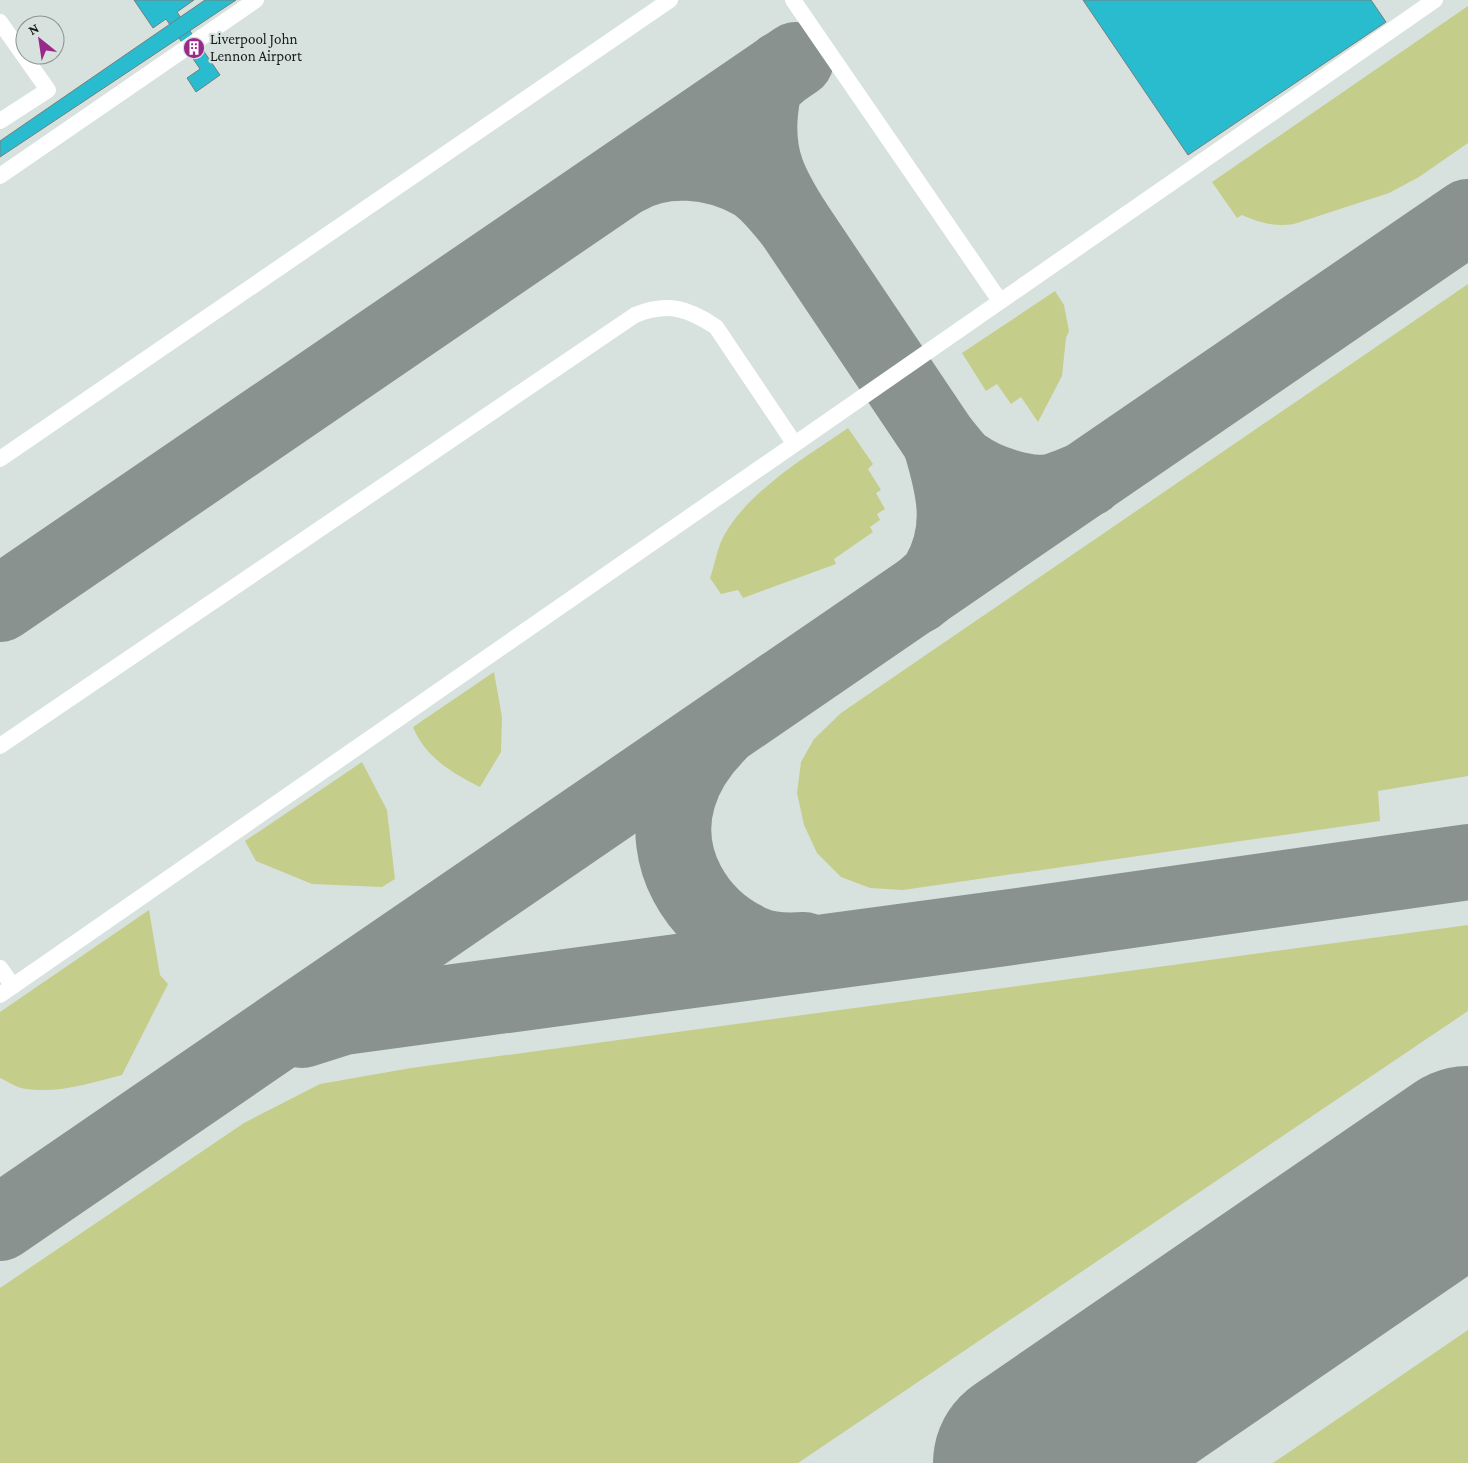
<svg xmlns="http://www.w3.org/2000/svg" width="1468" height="1463" font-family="'Crimson Pro',serif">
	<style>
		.green { fill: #c5cd8a }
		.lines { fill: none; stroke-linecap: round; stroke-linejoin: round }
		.taxiway { stroke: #8a9290; stroke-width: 76 }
		.runway { stroke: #8a9290; stroke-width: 190 }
		.building { fill: #29bcce; stroke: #747e80 }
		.service { stroke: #fff; stroke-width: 16 }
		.labels { text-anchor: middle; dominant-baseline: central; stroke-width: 4.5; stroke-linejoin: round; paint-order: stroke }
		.poi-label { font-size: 15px; fill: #181c1b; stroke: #d7e2de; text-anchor: start }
	</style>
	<rect width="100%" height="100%" fill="#d7e2de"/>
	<g class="green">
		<path d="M1468 6V143L1419 177 1389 193 1294 224C1274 227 1260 223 1242 215L1237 218 1212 182Z"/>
		<path d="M1468 284V776L1378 791 1380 821 903 890 870 888 841 877 817 853 804 825 797 793 801 762 814 739 841 713Z"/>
		<path d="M1055 291 1064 305 1069 331 1066 338 1062 376 1038 422 1021 397 1011 404 997 384 986 391 962 353Z"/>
		<path d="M848 428 873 464 868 469 881 490 876 493 885 509 877 514 880 520 870 527 873 532 834 559 836 564 743 598 738 590 721 594 710 578C714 567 716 555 720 544 741 495 806 457 848 428Z"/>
		<path d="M494 672 502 717 501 752 480 787C452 773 425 757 413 727Z"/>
		<path d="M362 762 387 810 395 879 382 887 312 884 256 861 245 841Z"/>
		<path d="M149 910 160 975 168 984 122 1075C91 1083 54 1095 21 1088 14 1086 7 1081 0 1078V1012Z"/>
		<path d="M1468 925V1011L798 1463H0V1288L244 1123 320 1084 411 1068Z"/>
		<path d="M1468 1330V1463H1273Z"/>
	</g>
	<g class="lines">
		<g class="taxiway">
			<path d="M626 177C664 155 714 160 752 181 768 190 781 208 793 222 769 184 756 158 760 113 761 104 762 93 766 86 769 80 777 74 782 69"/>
			<path d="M793 222 940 441"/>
			<path d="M917 596C924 589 934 582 939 574 965 529 954 487 940 441 948 450 955 461 964 467 984 482 1025 496 1050 492 1062 490 1075 483 1087 479"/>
			<path d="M0 604 796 60"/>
			<path d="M718 733C701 750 685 773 678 797 660 858 696 918 751 943 767 951 786 951 804 950"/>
			<path d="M302 1030 343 1017 997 929 1468 862"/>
			<path d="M0 1223 1468 217"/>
		</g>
		<path class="runway" d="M1028 1463 1468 1161"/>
	</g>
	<g class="building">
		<path d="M134 0H194L177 12 220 75 196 92 187 78 200 69 166 19 153 28Z"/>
		<path d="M205 0H236L0 157V141Z"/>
		<path d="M1083 0H1371L1386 22 1188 155Z"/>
	</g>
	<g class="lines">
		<g class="service">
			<path d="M793 0 1000 301"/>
			<path d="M0 22 48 90 0 121"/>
			<path d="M0 176 256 0"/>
			<path d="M0 459 670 0"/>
			<path d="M0 746 635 315C668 302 688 308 716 327L794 443"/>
			<path d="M0 968 13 986"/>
			<path d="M0 995 1435 0"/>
		</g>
	</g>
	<defs>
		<g id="building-disc" transform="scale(1.125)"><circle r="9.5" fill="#992a8a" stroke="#d7e2de"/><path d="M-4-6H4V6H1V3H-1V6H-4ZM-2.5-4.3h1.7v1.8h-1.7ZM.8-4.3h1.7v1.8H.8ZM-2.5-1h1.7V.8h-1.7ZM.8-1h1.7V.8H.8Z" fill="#fff"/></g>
	</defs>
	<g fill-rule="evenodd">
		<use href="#building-disc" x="194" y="48"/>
	</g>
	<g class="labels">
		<g class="poi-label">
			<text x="210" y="39">Liverpool John<tspan x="210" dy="17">Lennon Airport</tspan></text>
		</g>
	</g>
	<g transform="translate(40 40) rotate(330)"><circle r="24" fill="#d7e2de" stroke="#8b9390"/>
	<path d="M0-4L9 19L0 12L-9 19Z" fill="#992a8a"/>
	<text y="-8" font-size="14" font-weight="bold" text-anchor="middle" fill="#181c1b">N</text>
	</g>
</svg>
